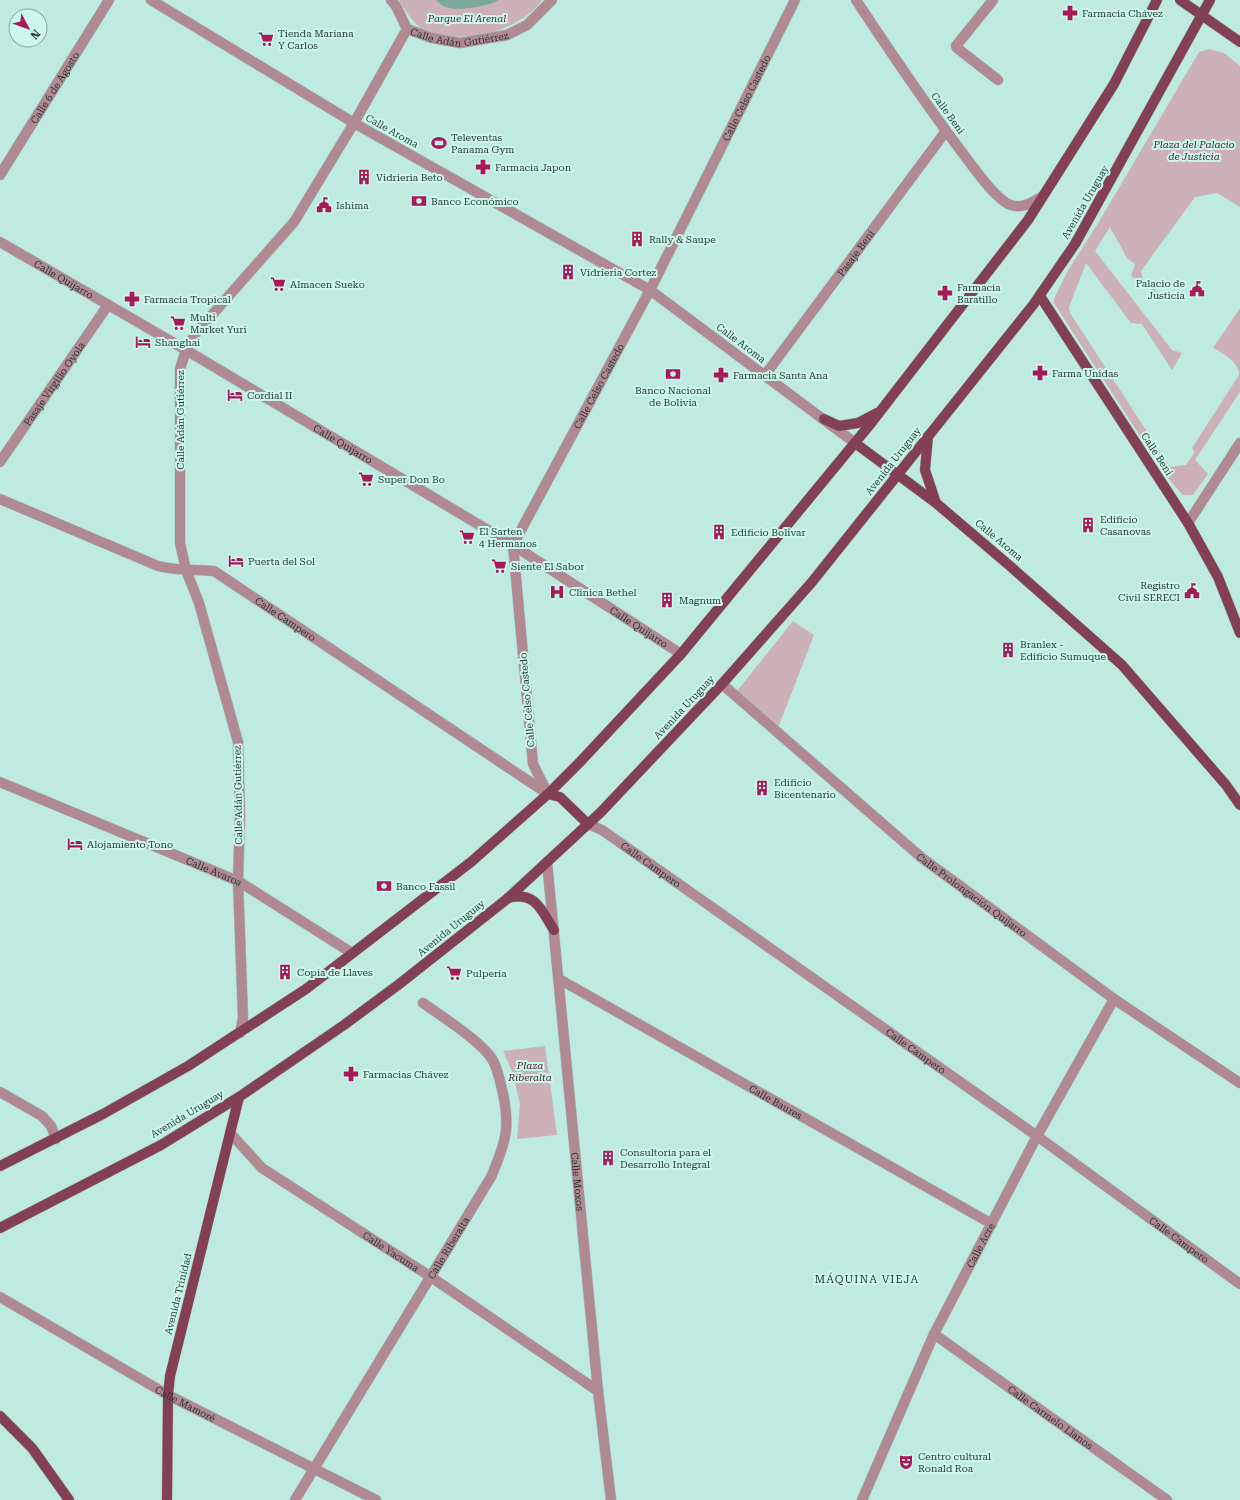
<svg xmlns="http://www.w3.org/2000/svg" width="1240" height="1500" font-family="'Roboto Serif',serif">
	<style>
		.green { fill: #ccb1b8 }
		.water { fill: #7aa89d }
		.lines { fill: none; stroke-linecap: round; stroke-linejoin: round }
		.minor-casing { stroke: #a0c7bd; stroke-width: 11 }
		.major-casing { stroke: #a0c7bd; stroke-width: 11 }
		.minor { stroke: #b08993; stroke-width: 10 }
		.major { stroke: #834055; stroke-width: 10 }
		.labels { text-anchor: middle; dominant-baseline: central; stroke-width: 4; stroke-linejoin: round; paint-order: stroke }
		.poi-label { font-size: 10px; fill: #283a35; stroke: #cbf7ec; text-anchor: start }
		.park-label { font-size: 10px; font-style: italic; fill: #4b1629; stroke: #cbf7ec }
		.street-label { font-size: 10px; fill: #283a35; stroke: #cbf7ec }
		.neighbourhood-label { font-size: 11px; letter-spacing: 1px; fill: #283a35; stroke: #cbf7ec }
	</style>
	<rect width="100%" height="100%" fill="#beeadf"/>
	<g class="green">
		<path d="M399 0H542C520 30 472 43 436 34 433 33 428 32 425 31 415 26 404 9 399 0Z"/>
		<path d="M1209 49 1224 53 1240 66V207L1217 193 1195 197 1141 271 1143 281 1154 288 1160 295 1156 301 1158 294 1131 276 1135 264 1127 258 1110 227 1095 251 1172 350 1182 353 1172 370 1142 324 1131 323 1086 263 1069 307 1070 313 1170 467 1186 465 1195 452 1192 448 1239 375C1240 363 1223 353 1213 348L1240 308V392L1195 460 1208 474 1193 495H1183L1166 476 1054 303V299L1066 274 1100 220 1199 52Z"/>
		<path d="M793 621 814 635 778 728 737 691Z"/>
		<path d="M545 1046 557 1135 517 1139 520 1104 512 1071 503 1051Z"/>
	</g>
	<path class="water" d="M436 0H499C488 6 457 12 446 7 442 6 439 3 436 0Z"/>
	<g class="lines">
		<g class="minor-casing">
			<g id="minor">
				<path d="M151 0 354 123 650 290 855 443"/>
				<path d="M391 0 396 6 407 29"/>
				<path d="M856 0C889 50 922 99 958 147 969 161 995 200 1011 205 1024 209 1032 202 1042 197"/>
				<path d="M993 0 956 46 957 48 998 80"/>
				<path id="s1" d="M407 29 432 38 460 43 507 35 527 25 552 0"/>
				<path id="s2" d="M0 175 109 0"/>
				<path id="s3" d="M0 242 186 350 513 545 681 654"/>
				<path id="s4" d="M765 375 946 131"/>
				<path id="s5" d="M0 462 108 305"/>
				<path id="s6" d="M0 499 158 566C177 571 195 569 214 571L548 794"/>
				<path d="M1188 523 1240 443"/>
				<path id="s7" d="M722 684 922 858 1114 999 1240 1083"/>
				<path id="s8" d="M0 782 238 881 352 953"/>
				<path id="s9" d="M548 794 533 764 513 545 650 290 795 0"/>
				<path id="s10" d="M588 824 602 830 1037 1136 1240 1284"/>
				<path id="s11" d="M547 862 598 1391 611 1500"/>
				<path id="s12" d="M559 979 992 1224"/>
				<path d="M240 1033 243 1018 238 881 240 815 238 742 199 603 186 570 180 543V369L186 350 195 334 294 222 354 123 407 29"/>
				<path d="M0 1092 42 1116 51 1126 56 1139"/>
				<path id="s13" d="M230 1133 262 1168 431 1277 598 1391"/>
				<path id="s14" d="M0 1297 168 1395 376 1500"/>
				<path id="s15" d="M934 1334 1167 1500"/>
				<path id="s16" d="M295 1500 491 1177C507 1140 511 1125 501 1085 499 1077 497 1067 492 1059 481 1041 441 1016 423 1003"/>
				<path id="s17" d="M862 1500 934 1334 1037 1136 1114 999"/>
			</g>
		</g>
		<g class="major-casing">
			<g id="major">
				<path d="M1180 0 1240 42"/>
				<path d="M1040 296 1188 523 1218 577 1240 633"/>
				<path d="M824 419 839 426 858 423 877 413"/>
				<path d="M928 436 925 470 936 503"/>
				<path d="M855 443 936 503 1010 566 1122 665 1226 785 1240 805"/>
				<path d="M548 794 560 797 588 824"/>
				<path d="M508 898C536 891 541 910 554 930"/>
				<path d="M0 1166 103 1114 188 1066 306 989 471 862 548 794 580 762 681 654 872 422 1028 220 1114 84 1157 0"/>
				<path d="M0 1228 161 1145 239 1097 344 1025 398 985 507 899 601 812 722 684 812 582 1033 305 1075 244 1210 0"/>
				<path d="M0 1416 32 1448 69 1500"/>
				<path d="M167 1500 168 1395 170 1376 239 1097"/>
			</g>
		</g>
		<use href="#minor" class="minor"/>
		<use href="#major" class="major"/>
	</g>
	<defs>
		<g id="pharmacy-bare" transform="scale(1.2)"><path d="M-2-6h4v4h4v4h-4v4h-4v-4h-4v-4h4Z" fill="#a81958" stroke="#cbf7ec" stroke-width="2.5" paint-order="stroke"/></g>
		<g id="supermarket-bare" transform="scale(1.2)"><path d="M-6-5.5h2.5l.6 2H6L4.5 2H-2.5L-4.4-4H-6ZM-1.5 3.2a1.3 1.3 0 1 0 .1 0ZM3 3.2a1.3 1.3 0 1 0 .1 0Z" fill="#a81958" stroke="#cbf7ec" stroke-width="2.5" paint-order="stroke"/></g>
		<g id="stadium-bare" transform="scale(1.2)"><path d="M0-5a6.5 5 0 1 0 0 10a6.5 5 0 1 0 0-10ZM-3.5-1.8h7v3.6h-7Z" fill="#a81958" stroke="#cbf7ec" stroke-width="2.5" paint-order="stroke"/></g>
		<g id="building-bare" transform="scale(1.2)"><path d="M-4-6H4V6H1V3H-1V6H-4ZM-2.5-4.3h1.7v1.8h-1.7ZM.8-4.3h1.7v1.8H.8ZM-2.5-1h1.7V.8h-1.7ZM.8-1h1.7V.8H.8Z" fill="#a81958" stroke="#cbf7ec" stroke-width="2.5" paint-order="stroke"/></g>
		<g id="bank-bare" transform="scale(1.2)"><path d="M-6-4H6V4H-6ZM0-2.3a2.3 2.3 0 1 0 0 4.6a2.3 2.3 0 1 0 0-4.6Z" fill="#a81958" stroke="#cbf7ec" stroke-width="2.5" paint-order="stroke"/></g>
		<g id="civic-bare" transform="scale(1.2)"><path d="M-.6-6.5H3V-4.5H.6V-3L4-1V1h2V6H-6V1h2V-1L-.6-3ZM-1.2 2.5V6h2.4V2.5Z" fill="#a81958" stroke="#cbf7ec" stroke-width="2.5" paint-order="stroke"/></g>
		<g id="hotel-bare" transform="scale(1.2)"><path d="M-6-4.5h1.5V1H6V5H4.5V3h-9V5H-6ZM-4 0a1.8 1.8 0 1 1 3.6 0ZM.5 0V-2.5h3Q6-2.5 6 0Z" fill="#a81958" stroke="#cbf7ec" stroke-width="2.5" paint-order="stroke"/></g>
		<g id="hospital-bare" transform="scale(1.2)"><path d="M-5-5h3v3.5h4V-5h3V5h-3V1.5h-4V5h-3Z" fill="#a81958" stroke="#cbf7ec" stroke-width="2.5" paint-order="stroke"/></g>
		<g id="theatre-bare" transform="scale(1.2)"><path d="M-5-5.5Q0-4 5-5.5V0Q5 5 0 6Q-5 5-5 0ZM-3.3-2.5H-1v1.5H-3.3ZM1-2.5H3.3v1.5H1ZM-2.8 1Q0 5.5 2.8 1Z" fill="#a81958" stroke="#cbf7ec" stroke-width="2.5" paint-order="stroke"/></g>
	</defs>
	<g fill-rule="evenodd">
		<use href="#pharmacy-bare" x="1070" y="13"/>
		<use href="#supermarket-bare" x="266" y="39"/>
		<use href="#stadium-bare" x="439" y="143"/>
		<use href="#pharmacy-bare" x="483" y="167"/>
		<use href="#building-bare" x="364" y="177"/>
		<use href="#bank-bare" x="419" y="201"/>
		<use href="#civic-bare" x="324" y="205"/>
		<use href="#building-bare" x="637" y="239"/>
		<use href="#building-bare" x="568" y="272"/>
		<use href="#supermarket-bare" x="278" y="284"/>
		<use href="#civic-bare" x="1197" y="289"/>
		<use href="#pharmacy-bare" x="945" y="293"/>
		<use href="#pharmacy-bare" x="132" y="299"/>
		<use href="#supermarket-bare" x="178" y="323"/>
		<use href="#hotel-bare" x="143" y="342"/>
		<use href="#pharmacy-bare" x="1040" y="373"/>
		<use href="#bank-bare" x="673" y="374"/>
		<use href="#pharmacy-bare" x="721" y="375"/>
		<use href="#hotel-bare" x="235" y="395"/>
		<use href="#supermarket-bare" x="366" y="479"/>
		<use href="#building-bare" x="1088" y="525"/>
		<use href="#building-bare" x="719" y="532"/>
		<use href="#supermarket-bare" x="467" y="537"/>
		<use href="#hotel-bare" x="236" y="561"/>
		<use href="#supermarket-bare" x="499" y="566"/>
		<use href="#civic-bare" x="1192" y="591"/>
		<use href="#hospital-bare" x="557" y="592"/>
		<use href="#building-bare" x="667" y="600"/>
		<use href="#building-bare" x="1008" y="650"/>
		<use href="#building-bare" x="762" y="788"/>
		<use href="#hotel-bare" x="75" y="844"/>
		<use href="#bank-bare" x="384" y="886"/>
		<use href="#building-bare" x="285" y="972"/>
		<use href="#supermarket-bare" x="454" y="973"/>
		<use href="#pharmacy-bare" x="351" y="1074"/>
		<use href="#building-bare" x="608" y="1158"/>
		<use href="#theatre-bare" x="906" y="1462"/>
	</g>
	<g class="labels">
		<g class="poi-label">
			<text x="1082" y="13">Farmacia Chávez</text>
			<text x="278" y="33">Tienda Mariana<tspan x="278" dy="12">Y Carlos</tspan></text>
			<text x="451" y="137">Televentas<tspan x="451" dy="12">Panama Gym</tspan></text>
			<text x="495" y="167">Farmacia Japon</text>
			<text x="376" y="177">Vidrieria Beto</text>
			<text x="431" y="201">Banco Económico</text>
			<text x="336" y="205">Ishima</text>
			<text x="649" y="239">Rally &amp; Saupe</text>
			<text x="580" y="272">Vidrieria Cortez</text>
			<text x="1185" y="283" text-anchor="end">Palacio de<tspan x="1185" dy="12">Justicia</tspan></text>
			<text x="290" y="284">Almacen Sueko</text>
			<text x="957" y="287">Farmacia<tspan x="957" dy="12">Baratillo</tspan></text>
			<text x="144" y="299">Farmacia Tropical</text>
			<text x="190" y="317">Multi<tspan x="190" dy="12">Market Yuri</tspan></text>
			<text x="155" y="342">Shanghai</text>
			<text x="1052" y="373">Farma Unidas</text>
			<text x="733" y="375">Farmacia Santa Ana</text>
			<text x="673" y="390" text-anchor="middle">Banco Nacional<tspan x="673" dy="12">de Bolivia</tspan></text>
			<text x="247" y="395">Cordial II</text>
			<text x="378" y="479">Super Don Bo</text>
			<text x="1100" y="519">Edificio<tspan x="1100" dy="12">Casanovas</tspan></text>
			<text x="479" y="531">El Sarten<tspan x="479" dy="12">4 Hermanos</tspan></text>
			<text x="731" y="532">Edificio Bolivar</text>
			<text x="248" y="561">Puerta del Sol</text>
			<text x="511" y="566">Siente El Sabor</text>
			<text x="1180" y="585" text-anchor="end">Registro<tspan x="1180" dy="12">Civil SERECI</tspan></text>
			<text x="569" y="592">Clinica Bethel</text>
			<text x="679" y="600">Magnum</text>
			<text x="1020" y="644">Branlex -<tspan x="1020" dy="12">Edificio Sumuque</tspan></text>
			<text x="774" y="782">Edificio<tspan x="774" dy="12">Bicentenario</tspan></text>
			<text x="87" y="844">Alojamiento Tono</text>
			<text x="396" y="886">Banco Fassil</text>
			<text x="297" y="972">Copia de Llaves</text>
			<text x="466" y="973">Pulpería</text>
			<text x="363" y="1074">Farmacias Chávez</text>
			<text x="620" y="1152">Consultoría para el<tspan x="620" dy="12">Desarrollo Integral</tspan></text>
			<text x="918" y="1456">Centro cultural<tspan x="918" dy="12">Ronald Roa</tspan></text>
		</g>
		<g class="park-label">
			<text x="467" y="18">Parque El Arenal</text>
			<text x="1194" y="144">Plaza del Palacio<tspan x="1194" dy="12">de Justicia</tspan></text>
			<text x="530" y="1065">Plaza<tspan x="530" dy="12">Riberalta</tspan></text>
		</g>
		<g class="street-label">
			<text stroke="none"><textPath href="#s1" startOffset="54">Calle Adán Gutiérrez</textPath></text>
			<text stroke="none"><textPath href="#s2" startOffset="103">Calle 6 de Agosto</textPath></text>
			<text stroke="none"><textPath href="#s9" startOffset="758">Calle Celso Castedo</textPath></text>
			<text transform="translate(948 113) rotate(54)">Calle Beni</text>
			<text transform="translate(392 131) rotate(29)">Calle Aroma</text>
			<text transform="translate(1085 202) rotate(-60)">Avenida Uruguay</text>
			<text stroke="none"><textPath href="#s4" startOffset="152">Pasaje Beni</textPath></text>
			<text stroke="none"><textPath href="#s3" startOffset="74">Calle Quijarro</textPath></text>
			<text transform="translate(741 343) rotate(37)">Calle Aroma</text>
			<text stroke="none"><textPath href="#s5" startOffset="95">Pasaje Virgilio Oyola</textPath></text>
			<text stroke="none"><textPath href="#s9" startOffset="434">Calle Celso Castedo</textPath></text>
			<text transform="translate(180 420) rotate(-90)">Calle Adán Gutiérrez</text>
			<text stroke="none"><textPath href="#s3" startOffset="398">Calle Quijarro</textPath></text>
			<text transform="translate(1157 454) rotate(57)">Calle Beni</text>
			<text transform="translate(893 461) rotate(-52)">Avenida Uruguay</text>
			<text transform="translate(999 540) rotate(40)">Calle Aroma</text>
			<text stroke="none"><textPath href="#s6" startOffset="314">Calle Campero</textPath></text>
			<text stroke="none"><textPath href="#s3" startOffset="746">Calle Quijarro</textPath></text>
			<text transform="translate(527 700) rotate(-95)">Calle Celso Castedo</text>
			<text transform="translate(684 707) rotate(-47)">Avenida Uruguay</text>
			<text transform="translate(238 795) rotate(-91)">Calle Adán Gutiérrez</text>
			<text stroke="none"><textPath href="#s10" startOffset="75">Calle Campero</textPath></text>
			<text stroke="none"><textPath href="#s8" startOffset="232">Calle Avaroa</textPath></text>
			<text stroke="none"><textPath href="#s7" startOffset="327">Calle Prolongación Quijarro</textPath></text>
			<text transform="translate(451 928) rotate(-39)">Avenida Uruguay</text>
			<text stroke="none"><textPath href="#s10" startOffset="399">Calle Campero</textPath></text>
			<text stroke="none"><textPath href="#s12" startOffset="249">Calle Baures</textPath></text>
			<text transform="translate(187 1114) rotate(-31)">Avenida Uruguay</text>
			<text stroke="none"><textPath href="#s11" startOffset="321">Calle Moxos</textPath></text>
			<text stroke="none"><textPath href="#s10" startOffset="723">Calle Campero</textPath></text>
			<text stroke="none"><textPath href="#s17" startOffset="281">Calle Acre</textPath></text>
			<text stroke="none"><textPath href="#s16" startOffset="295">Calle Riberalta</textPath></text>
			<text stroke="none"><textPath href="#s13" startOffset="201">Calle Yacuma</textPath></text>
			<text transform="translate(178 1294) rotate(-76)">Avenida Trinidad</text>
			<text stroke="none"><textPath href="#s14" startOffset="214">Calle Mamoré</textPath></text>
			<text stroke="none"><textPath href="#s15" startOffset="143">Calle Carmelo Llanos</textPath></text>
		</g>
		<g class="neighbourhood-label">
			<text x="867" y="1279">MÁQUINA VIEJA</text>
		</g>
	</g>
	<g transform="translate(28 28) rotate(131)"><circle r="19" fill="#cbf7ec" stroke="#8aaba3"/>
	<path d="M0-3L7 15L0 10L-7 15Z" fill="#a81958"/>
	<text y="-6" font-size="11" font-weight="bold" text-anchor="middle" fill="#283a35">N</text>
	</g>
</svg>
